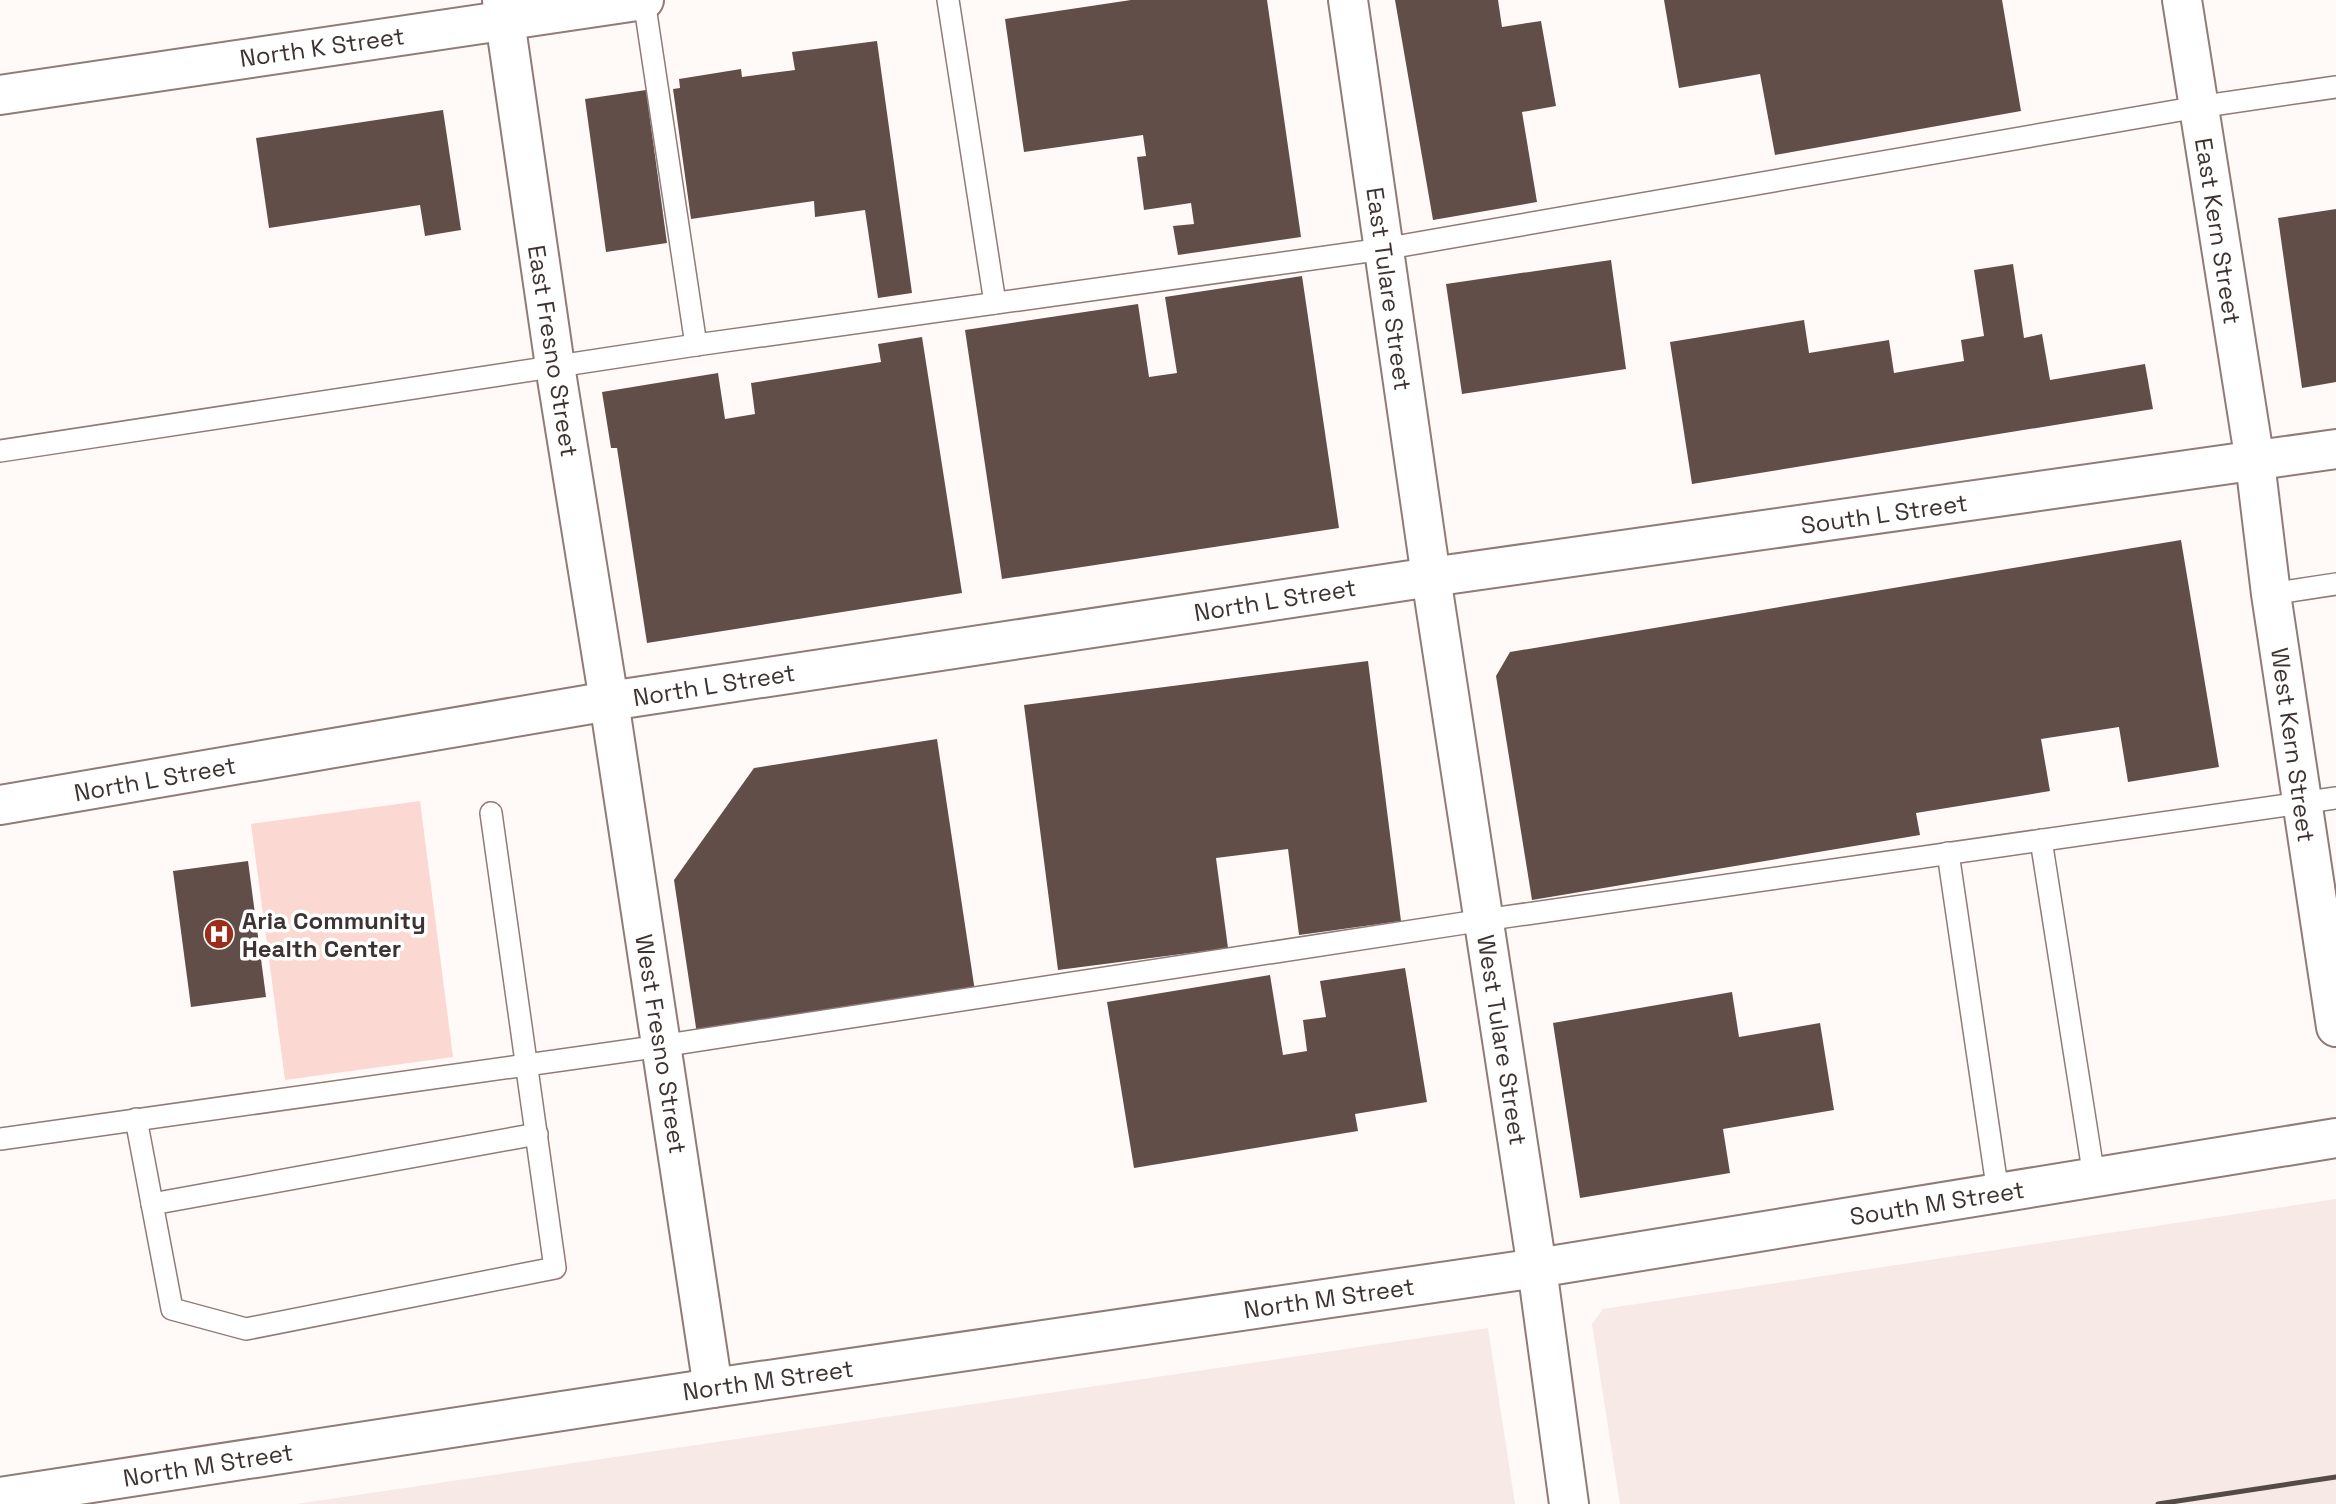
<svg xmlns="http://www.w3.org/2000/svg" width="2336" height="1504" font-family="'Space Grotesk',sans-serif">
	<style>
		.built { fill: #f6e9e6 }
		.green { fill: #fbd8d1 }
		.building { fill: #614e49 }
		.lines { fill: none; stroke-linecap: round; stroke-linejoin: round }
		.service-casing { stroke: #907b76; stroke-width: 24 }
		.minor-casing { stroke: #907b76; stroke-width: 42 }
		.tertiary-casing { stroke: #907b76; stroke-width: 42 }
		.service { stroke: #fff; stroke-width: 21 }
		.minor { stroke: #fff; stroke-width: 38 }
		.tertiary { stroke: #fff; stroke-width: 38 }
		.rail { stroke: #544a48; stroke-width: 5 }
		.labels { text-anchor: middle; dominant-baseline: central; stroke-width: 7; stroke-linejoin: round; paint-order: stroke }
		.street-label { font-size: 24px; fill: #3d3331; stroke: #fff }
		.poi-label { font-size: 24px; font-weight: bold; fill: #3d3331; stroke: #fff; text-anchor: start }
	</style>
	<rect width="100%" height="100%" fill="#fffaf8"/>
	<g class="built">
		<path d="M2336 1199V1504H1620L1592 1324 1603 1309Z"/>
		<path d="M1488 1328 1515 1504H296Z"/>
	</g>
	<path class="green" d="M420 801 453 1057 285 1080 251 824Z"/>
	<g class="building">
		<path d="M1131 0H1267L1301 237 1178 255 1173 226 1194 224 1191 203 1144 210 1137 157 1146 156 1143 135 1024 152 1005 19Z"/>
		<path d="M1395 0H1498L1502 27 1541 21 1556 106 1522 112 1537 202 1433 220Z"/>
		<path d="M1664 0H2002L2021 111 1775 155 1760 74 1679 88Z"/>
		<path d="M877 41 912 293 878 298 865 210 815 217 814 201 691 219 673 89 680 88 679 79 741 69 742 77 795 70 792 52Z"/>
		<path d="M646 90 667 243 606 252 585 99Z"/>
		<path d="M443 110 461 230 425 236 420 205 269 228 256 138Z"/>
		<path d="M2336 209V382L2302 388 2278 218Z"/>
		<path d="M1611 260 1626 369 1462 394 1446 284Z"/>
		<path d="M2013 264 2024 338 2042 334 2050 380 2145 364 2153 409 1692 484 1670 342 1804 320 1809 353 1889 340 1894 373 1964 361 1961 340 1984 336 1974 270Z"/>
		<path d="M1302 276 1339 528 1002 579 965 330 1138 304 1149 377 1177 373 1165 297Z"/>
		<path d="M922 337 962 593 647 643 617 448H611L602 392 718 373 725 419 755 414 751 383 881 362 878 344Z"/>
		<path d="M2181 540 2219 767 2128 782 2119 727 2041 739 2050 791 1916 813 1920 835 1532 900 1496 676 1510 652Z"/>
		<path d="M1368 661 1401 921 1299 935 1288 849 1216 858 1228 948 1058 970 1024 705Z"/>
		<path d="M937 739 976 998 698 1041 674 880 754 768Z"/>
		<path d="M248 861 266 997 191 1007 173 871Z"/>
		<path d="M1405 968 1427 1102 1355 1114 1358 1131 1134 1168 1107 1002 1270 975 1283 1055 1307 1051 1303 1020 1326 1017 1320 981Z"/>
		<path d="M1732 992 1739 1037 1820 1023 1834 1110 1723 1129 1730 1173 1580 1198 1553 1023Z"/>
	</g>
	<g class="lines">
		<g class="service-casing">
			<g id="service">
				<path d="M644 0 696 345"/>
				<path d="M948 0 995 303"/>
				<path d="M0 451 696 345 1383 249 2198 107 2336 87"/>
				<path d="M2271 594 2336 584"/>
				<path d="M2041 840 2094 1177"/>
				<path d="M1948 853 1998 1193"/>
				<path d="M136 1119 172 1309 246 1329 555 1268 491 813"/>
				<path d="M0 1139 661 1046 1484 920 2336 798"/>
				<path d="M152 1204 537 1134"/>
			</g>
		</g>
		<g class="minor-casing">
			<g id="minor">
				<path d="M502 0 555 366 609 701 713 1388"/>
				<path d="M2182 0 2255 462 2271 594 2336 1027"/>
				<path d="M0 95 644 0"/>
				<path d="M0 805 609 701 1431 577 2336 449"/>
				<path d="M0 1497 713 1388 1537 1268 2336 1138"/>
			</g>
		</g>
		<g class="tertiary-casing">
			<path id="tertiary" d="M1348 0 1431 577 1537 1268 1569 1504"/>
		</g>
		<use href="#service" class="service"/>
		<use href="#minor" class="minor"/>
		<use href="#tertiary" class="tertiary"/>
		<path class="rail" d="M2158 1504 2336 1477"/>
	</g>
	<defs>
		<g id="hospital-disc" transform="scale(1.575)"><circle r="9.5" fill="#982e1b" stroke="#fff"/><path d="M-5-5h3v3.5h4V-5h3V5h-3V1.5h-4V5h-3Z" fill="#fff"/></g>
	</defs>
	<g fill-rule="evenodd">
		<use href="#hospital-disc" x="219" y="934"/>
	</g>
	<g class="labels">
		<g class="street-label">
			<text transform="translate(322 47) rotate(-8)">North K Street</text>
			<text transform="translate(2218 231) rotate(81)">East Kern Street</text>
			<text transform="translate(1389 289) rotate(82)">East Tulare Street</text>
			<text transform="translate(553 351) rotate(81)">East Fresno Street</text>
			<text transform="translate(1884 514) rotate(-8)">South L Street</text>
			<text transform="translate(1275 600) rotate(-9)">North L Street</text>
			<text transform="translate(714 685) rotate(-9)">North L Street</text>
			<text transform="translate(2293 745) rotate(82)">West Kern Street</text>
			<text transform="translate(155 779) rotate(-10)">North L Street</text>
			<text transform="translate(1502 1040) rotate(81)">West Tulare Street</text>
			<text transform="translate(661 1044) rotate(81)">West Fresno Street</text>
			<text transform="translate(1937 1203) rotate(-9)">South M Street</text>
			<text transform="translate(1329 1298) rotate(-8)">North M Street</text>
			<text transform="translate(768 1380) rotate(-8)">North M Street</text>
			<text transform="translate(208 1465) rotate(-9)">North M Street</text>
		</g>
		<g class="poi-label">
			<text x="242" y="920">Aria Community<tspan x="242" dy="28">Health Center</tspan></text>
		</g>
	</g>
</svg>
